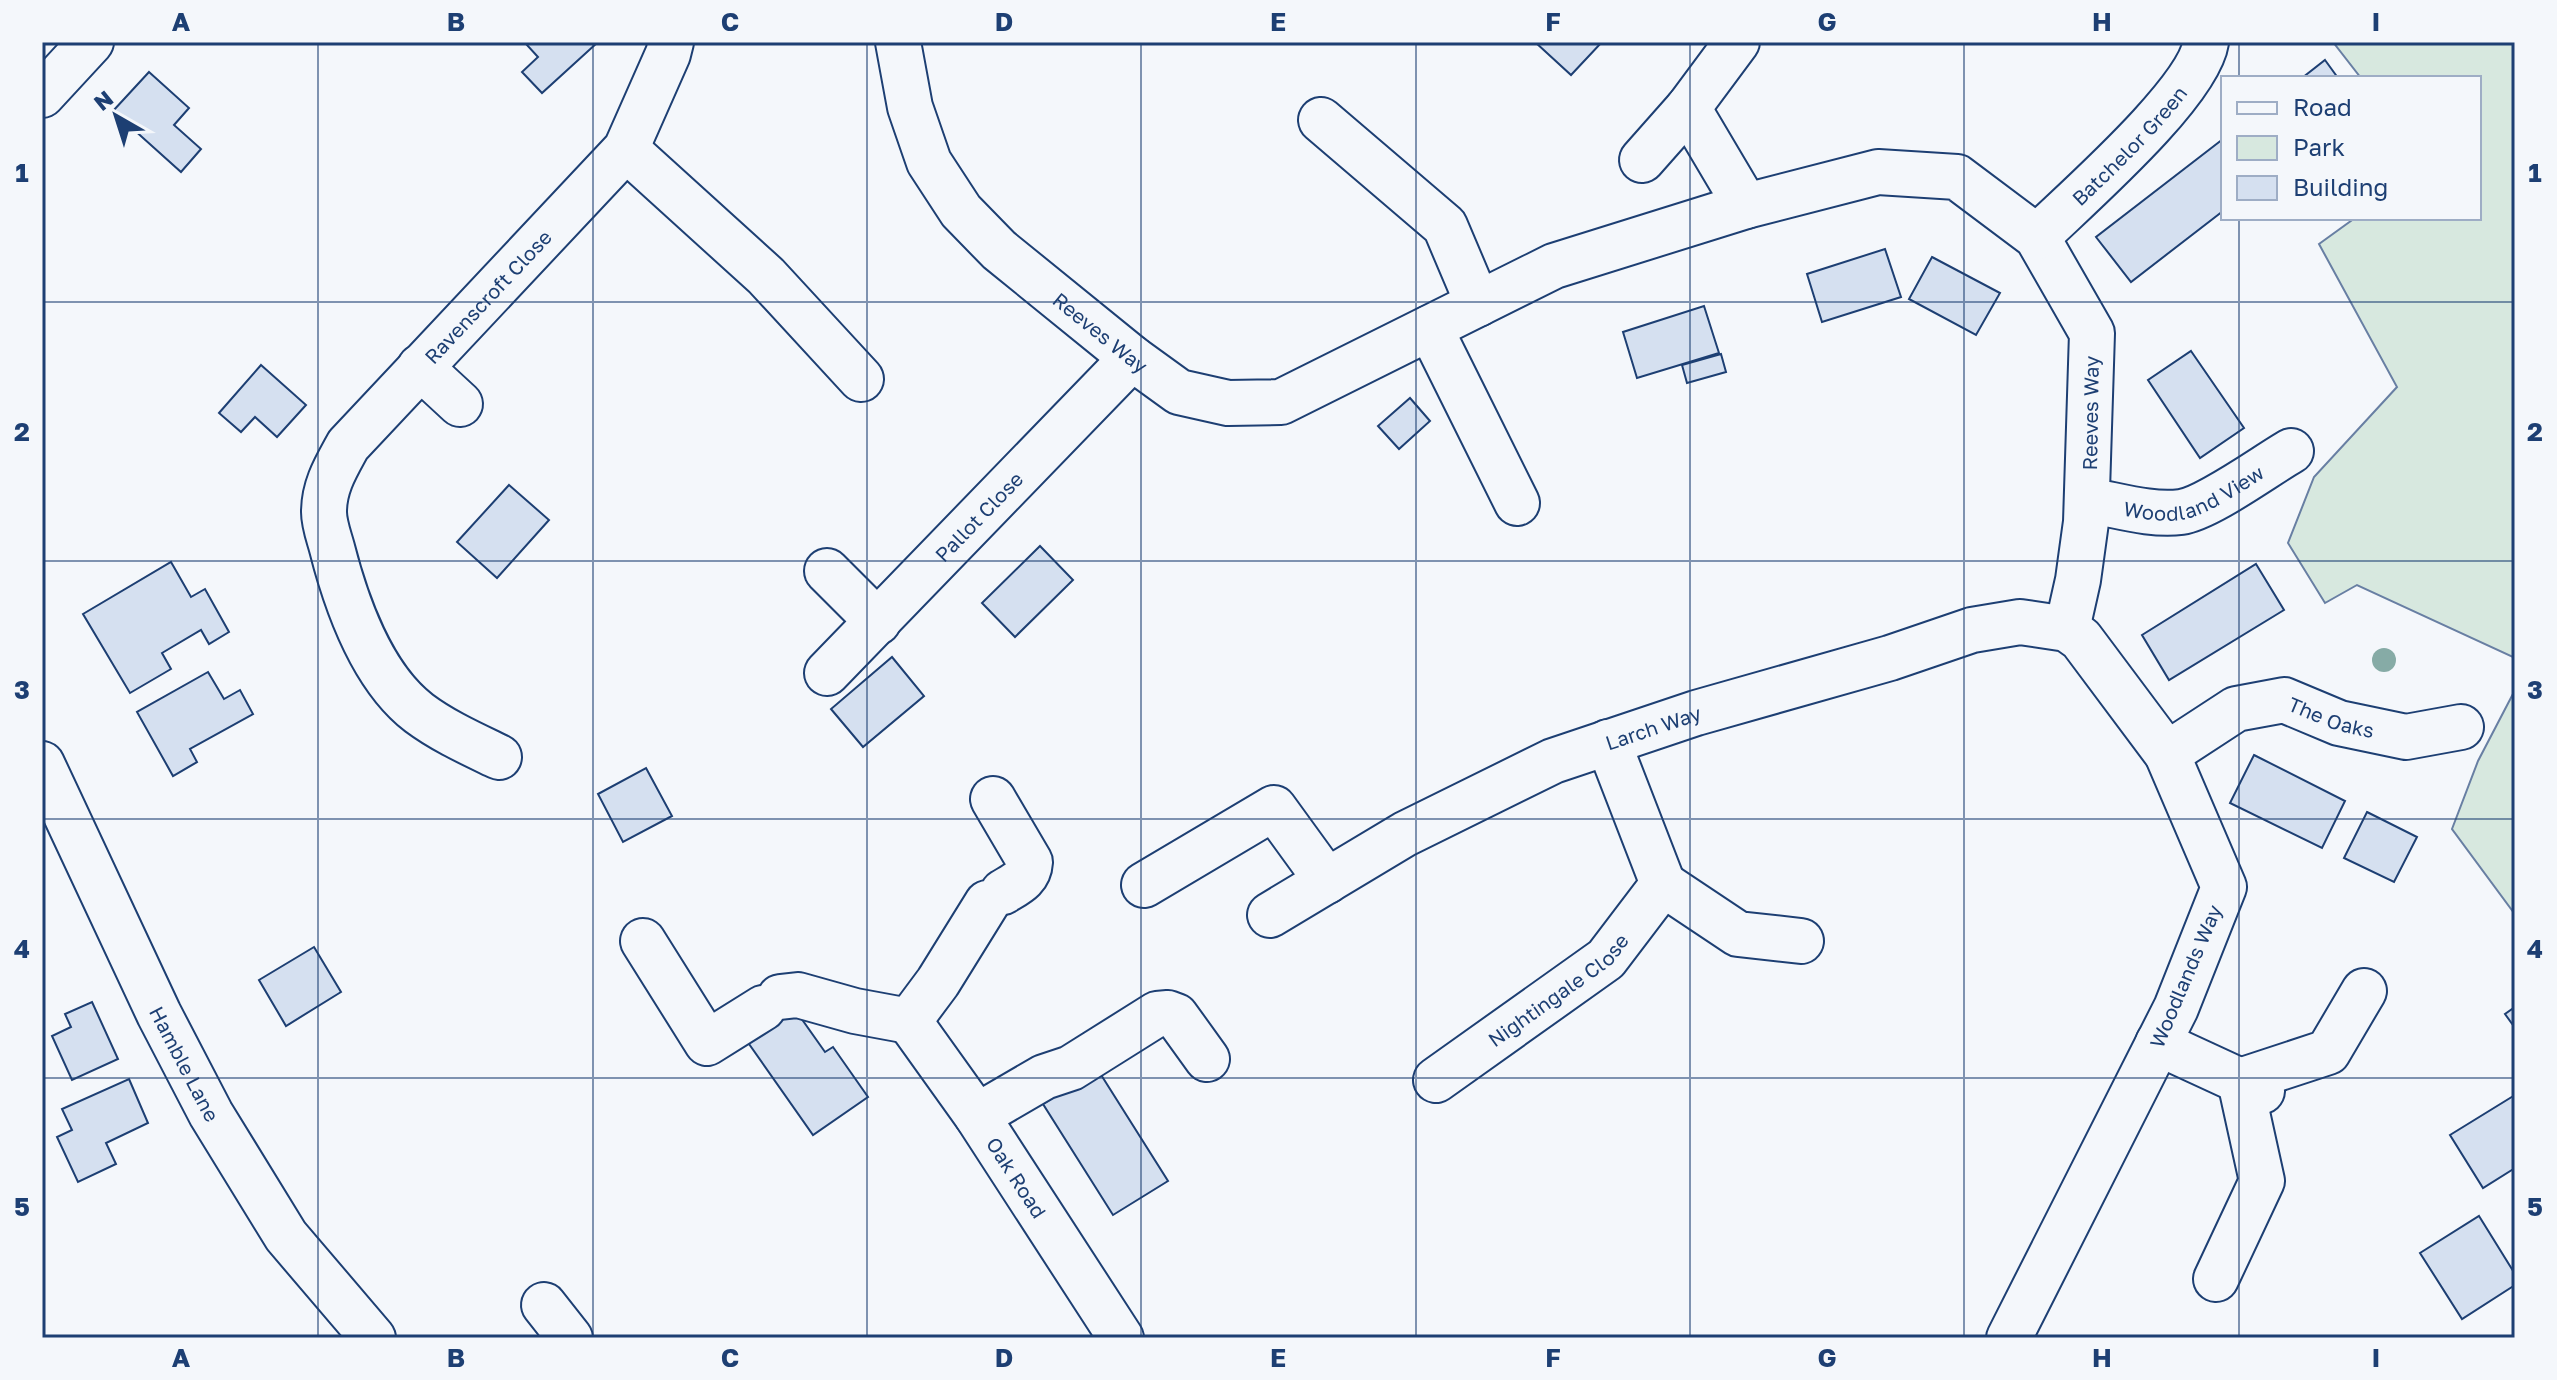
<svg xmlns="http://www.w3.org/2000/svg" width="2557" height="1380" font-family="'Golos Text',sans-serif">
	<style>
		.green { fill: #d7e8df; stroke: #687fa3; stroke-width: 2 }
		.building { fill: #d5e0f0; stroke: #1d3f73; stroke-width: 2 }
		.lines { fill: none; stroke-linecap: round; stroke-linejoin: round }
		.minor-casing { stroke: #1d3f73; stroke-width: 48 }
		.major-casing { stroke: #1d3f73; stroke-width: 48 }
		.minor { stroke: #f4f7fb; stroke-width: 44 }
		.major { stroke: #f4f7fb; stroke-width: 44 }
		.tree { fill: #86aba6 }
		.grid { fill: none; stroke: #1d3f73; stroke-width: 2; stroke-opacity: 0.55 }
		.labels { text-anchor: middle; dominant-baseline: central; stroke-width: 6; stroke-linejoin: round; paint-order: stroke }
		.street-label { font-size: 20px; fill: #1d3f73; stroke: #f4f7fb }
		.neatline { fill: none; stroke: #1d3f73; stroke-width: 3 }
		.grid-label { font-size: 26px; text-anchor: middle; font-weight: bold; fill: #1d3f73 }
	</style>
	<rect width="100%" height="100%" fill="#f4f7fb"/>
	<g class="green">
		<path d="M2333 42H2515V658L2357 585 2325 603 2288 543 2314 477 2397 387 2319 244 2355 218H2479V78H2361Z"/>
		<path d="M2515 690V913H2514L2452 829 2478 761Z"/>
	</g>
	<g class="building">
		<path d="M529 42H598L542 93 522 72 538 57 526 44Z"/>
		<path d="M1535 42H1602L1571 75Z"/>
		<path d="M2325 60 2338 78H2302Z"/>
		<path d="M149 72 189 108 174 125 201 149 181 172 113 111Z"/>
		<path d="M2223 139V211L2131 282 2096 237Z"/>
		<path d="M1885 249 1901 297 1822 322 1807 274Z"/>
		<path d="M1932 257 2000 293 1976 335 1909 299Z"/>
		<path d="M1704 306 1719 353 1637 378 1623 332Z"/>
		<path d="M2191 351 2244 428 2200 458 2148 380Z"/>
		<path d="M1721 354 1726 372 1687 383 1682 365Z"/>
		<path d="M261 365 306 405 277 437 255 417 241 432 219 413Z"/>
		<path d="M1410 398 1430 421 1399 449 1378 426Z"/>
		<path d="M509 485 549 520 497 578 457 542Z"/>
		<path d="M1040 546 1073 580 1015 637 982 603Z"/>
		<path d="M171 562 191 597 205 589 229 632 209 644 201 630 162 653 171 669 130 693 83 614Z"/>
		<path d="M2256 564 2284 610 2169 680 2142 635Z"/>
		<path d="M892 657 924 696 863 747 831 709Z"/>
		<path d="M208 672 224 699 240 690 253 714 190 749 197 762 173 776 137 712Z"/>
		<path d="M2254 755 2345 801 2322 848 2230 803Z"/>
		<path d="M646 768 672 816 623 842 598 794Z"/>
		<path d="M2367 812 2417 837 2394 882 2344 858Z"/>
		<path d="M314 947 341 992 286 1026 259 980Z"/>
		<path d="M789 1001 825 1052 833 1047 868 1097 813 1135 742 1034Z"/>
		<path d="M92 1002 118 1059 72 1080 52 1036 71 1027 65 1014Z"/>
		<path d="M2515 1007V1028L2505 1014Z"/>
		<path d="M1098 1070 1168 1181 1113 1215 1043 1104Z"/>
		<path d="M129 1079 148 1123 106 1143 116 1164 78 1182 57 1137 72 1130 62 1109Z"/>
		<path d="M2515 1095V1168L2483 1188 2450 1135Z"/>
		<path d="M2479 1216 2515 1274V1285L2462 1319 2420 1253Z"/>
	</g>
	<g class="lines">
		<g class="minor-casing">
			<g id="minor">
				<path id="s1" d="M898 42 910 107 929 162 961 211 999 250 1132 358 1179 392 1228 403 1281 402 1554 266 1746 206 1878 172 1957 177 2037 237 2092 333 2086 522 2078 580 2067 629"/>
				<path d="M42 95 91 42"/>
				<path d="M1688 108 1746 206"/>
				<path d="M1321 120 1445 226 1478 304"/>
				<path d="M626 149 766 276 861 379"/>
				<path d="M1642 160 1688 108 1737 42"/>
				<path id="s2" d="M2037 237C2077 198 2198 93 2206 42"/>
				<path d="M1430 328 1517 503"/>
				<path d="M420 367 460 404"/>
				<path id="s3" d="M2087 500C2117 505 2151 516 2181 512 2208 508 2265 466 2291 451"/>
				<path d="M827 571 878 622"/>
				<path id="s4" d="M827 673 1132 358"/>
				<path id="s5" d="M2167 754 2236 709 2284 700 2339 723 2406 737 2461 727"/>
				<path id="s6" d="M499 757C472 744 443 731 419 713 372 677 346 603 332 548 329 537 324 524 324 512 324 486 336 467 348 445L626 149 668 54 671 42"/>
				<path d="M993 799 1030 862C1029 879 1016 884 1003 892"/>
				<path d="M1663 884 1738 934 1801 941"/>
				<path d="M1144 885 1274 808 1327 881"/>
				<path id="s7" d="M1270 915 1405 834 1553 761 1696 713 1890 658 1972 630 2020 622 2067 629 2081 639 2167 754 2224 887 2176 1008 2009 1338"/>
				<path d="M643 941 707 1043 763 1008"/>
				<path d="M780 997 798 995 855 1011 909 1021"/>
				<path id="s8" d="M909 1021 977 1116 1121 1338"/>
				<path d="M909 1021 938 982 987 903"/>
				<path d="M2158 1043 2262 1091"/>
				<path id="s9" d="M1436 1080 1606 959 1663 884 1608 742"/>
				<path d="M977 1116 1044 1077 1071 1068 1157 1014 1168 1013 1176 1016 1207 1059"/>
				<path d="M2216 1279 2262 1181 2240 1081 2328 1052 2364 991"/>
				<path d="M544 1305 570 1338"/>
			</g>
		</g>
		<g class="major-casing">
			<g id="major">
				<path id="s10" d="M42 764 159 1014 211 1114 286 1236 373 1338"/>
			</g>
		</g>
		<use href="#minor" class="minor"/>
		<use href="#major" class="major"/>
	</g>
	<circle class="tree" cx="2384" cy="660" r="12"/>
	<path class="grid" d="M318 42V1338M593 42V1338M867 42V1338M1141 42V1338M1416 42V1338M1690 42V1338M1964 42V1338M2239 42V78M2239 218V1338M42 302H2515M42 561H2515M42 819H2515M42 1078H2515"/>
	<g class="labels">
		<g class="street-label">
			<text stroke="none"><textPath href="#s2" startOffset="130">Batchelor Green</textPath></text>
			<text stroke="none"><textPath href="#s6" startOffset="594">Ravenscroft Close</textPath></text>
			<text stroke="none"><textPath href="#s1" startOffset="368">Reeves Way</textPath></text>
			<text transform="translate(2090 413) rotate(-89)">Reeves Way</text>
			<text stroke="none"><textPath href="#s3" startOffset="112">Woodland View</textPath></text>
			<text stroke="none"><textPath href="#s4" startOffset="218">Pallot Close</textPath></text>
			<text stroke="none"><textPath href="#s5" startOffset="182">The Oaks</textPath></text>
			<text stroke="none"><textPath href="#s7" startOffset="428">Larch Way</textPath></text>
			<text transform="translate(2185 976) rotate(-67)">Woodlands Way</text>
			<text stroke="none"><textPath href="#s9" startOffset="152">Nightingale Close</textPath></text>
			<text stroke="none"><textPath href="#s10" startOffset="332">Hamble Lane</textPath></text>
			<text stroke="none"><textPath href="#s8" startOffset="190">Oak Road</textPath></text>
		</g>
	</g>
	<rect width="2557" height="1380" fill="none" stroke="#f4f7fb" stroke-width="88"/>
	<rect x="2221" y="76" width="260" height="144" fill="#f4f7fb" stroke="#9eadc5" stroke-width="2"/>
	<rect x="2237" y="102" width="40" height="12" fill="#f4f7fb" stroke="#9eadc5" stroke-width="2"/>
	<text x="2293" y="116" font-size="24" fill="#1d3f73">Road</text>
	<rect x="2237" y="136" width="40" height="24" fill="#d7e8df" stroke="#9eadc5" stroke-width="2"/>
	<text x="2293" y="156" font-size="24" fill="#1d3f73">Park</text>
	<rect x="2237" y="176" width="40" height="24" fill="#d5e0f0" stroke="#9eadc5" stroke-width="2"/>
	<text x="2293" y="196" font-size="24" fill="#1d3f73">Building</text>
	<g transform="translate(116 116) rotate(321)" stroke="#f4f7fb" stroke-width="6" paint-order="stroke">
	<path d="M0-6L14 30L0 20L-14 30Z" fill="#1d3f73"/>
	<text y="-12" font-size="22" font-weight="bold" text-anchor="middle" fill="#1d3f73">N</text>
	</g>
	<rect x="44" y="44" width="2469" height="1292" class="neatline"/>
	<g class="grid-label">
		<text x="181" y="31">A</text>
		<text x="456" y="31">B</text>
		<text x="730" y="31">C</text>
		<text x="1004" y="31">D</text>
		<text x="1278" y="31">E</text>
		<text x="1553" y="31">F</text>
		<text x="1827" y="31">G</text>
		<text x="2102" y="31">H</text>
		<text x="2376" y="31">I</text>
		<text x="22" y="182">1</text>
		<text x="2535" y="182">1</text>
		<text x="22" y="441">2</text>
		<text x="2535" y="441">2</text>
		<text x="22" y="699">3</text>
		<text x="2535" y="699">3</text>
		<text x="22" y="958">4</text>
		<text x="2535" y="958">4</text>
		<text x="22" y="1216">5</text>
		<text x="2535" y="1216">5</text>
		<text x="181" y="1367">A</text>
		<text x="456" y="1367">B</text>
		<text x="730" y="1367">C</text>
		<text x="1004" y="1367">D</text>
		<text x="1278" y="1367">E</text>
		<text x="1553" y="1367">F</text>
		<text x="1827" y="1367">G</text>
		<text x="2102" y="1367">H</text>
		<text x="2376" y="1367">I</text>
	</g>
</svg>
